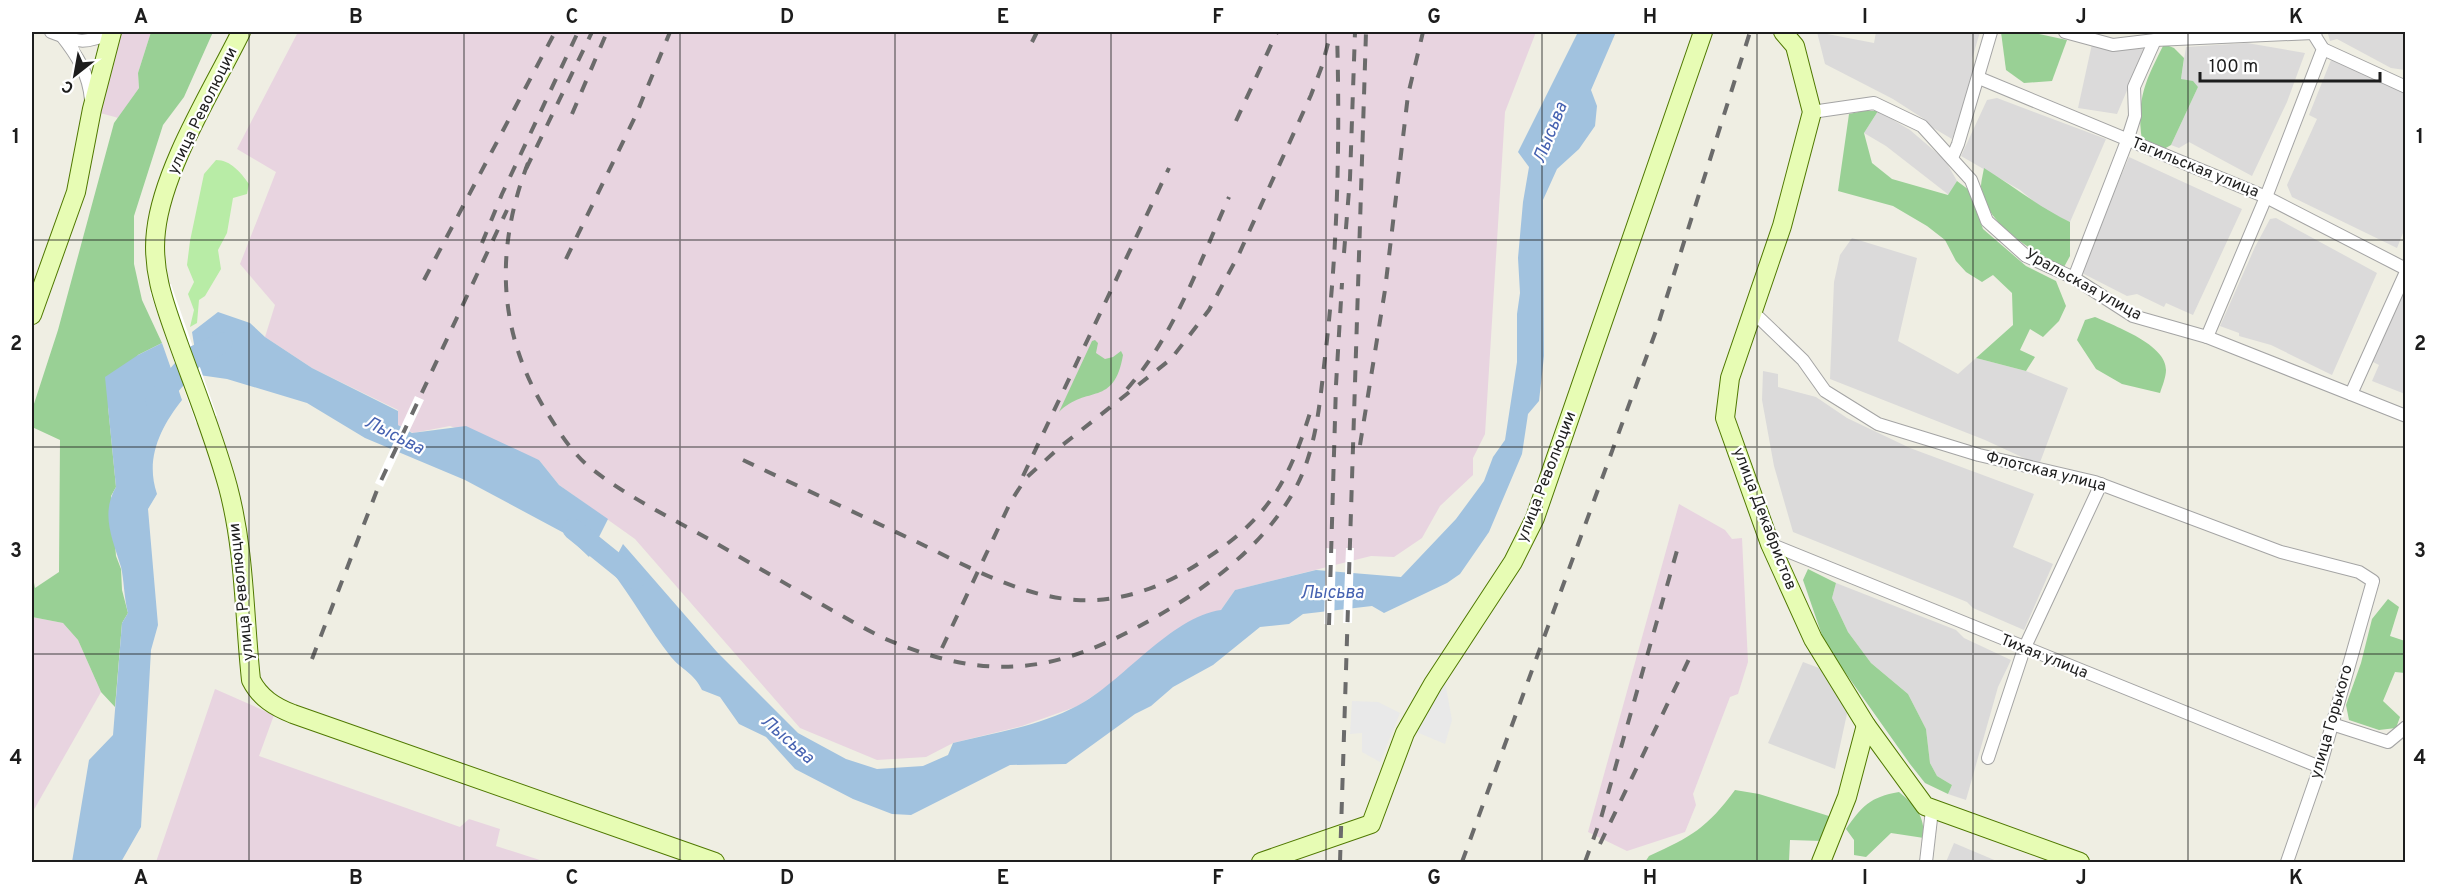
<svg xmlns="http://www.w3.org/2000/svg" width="2437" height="894" font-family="Overpass,sans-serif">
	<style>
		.residential { fill: #dbdada }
		.industrial { fill: #e8d4e0 }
		.grass { fill: #b8eca6 }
		.forest { fill: #99d095 }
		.parking { fill: #e9e9e9 }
		.water { fill: #a1c2df }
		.pier { fill: #fff }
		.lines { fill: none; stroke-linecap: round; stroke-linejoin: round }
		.river { stroke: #a1c2df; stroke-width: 21 }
		.street-casing { stroke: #a4a4a4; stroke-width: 14 }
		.secondary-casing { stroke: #4f7800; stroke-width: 20 }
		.street { stroke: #fff; stroke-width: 12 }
		.secondary { stroke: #e7fcb4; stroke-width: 18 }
		.rail { stroke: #6b6b6b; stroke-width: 4; stroke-dasharray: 12 12; stroke-linecap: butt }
		.grid { fill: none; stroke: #1d1d1d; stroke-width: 1.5; stroke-opacity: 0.55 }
		.labels { text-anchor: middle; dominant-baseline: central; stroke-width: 4.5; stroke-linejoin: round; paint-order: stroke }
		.street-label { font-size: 16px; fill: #1d1d1d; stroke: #fff }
		.water-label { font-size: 18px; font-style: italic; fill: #4662b1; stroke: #fff }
		.neatline { fill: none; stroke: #1d1d1d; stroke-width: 2 }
		.grid-label { font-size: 20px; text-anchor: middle; font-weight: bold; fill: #1d1d1d }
	</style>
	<rect width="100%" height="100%" fill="#efeee3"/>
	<g class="residential">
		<path d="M1817 32 1874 43 1876 32H1980L1972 59 1973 76 1952 139 1923 122 1924 119 1893 99 1825 64Z"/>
		<path d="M2337 32H2405V70L2391 68 2337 39 2330 41 2328 34Z"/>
		<path d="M2247 43 2305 53 2287 102 2252 176 2189 142 2179 148 2171 145 2198 87 2181 79 2186 47Z"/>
		<path d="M2092 44 2119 50 2145 48 2117 114 2078 108Z"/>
		<path d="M2331 60 2405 92V228L2397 248 2292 197 2287 185 2317 119 2309 115Z"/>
		<path d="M1997 98 2106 139 2070 222 2043 209 2020 190 1961 156 1987 100Z"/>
		<path d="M1878 111 1910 130 1945 160 1957 181 1949 195 1886 146 1864 133Z"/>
		<path d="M2129 157 2242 209 2193 315 2166 303 2164 307 2137 294 2127 296 2080 272Z"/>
		<path d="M2276 218 2377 273 2332 375 2271 345 2239 336V333L2220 326 2255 247 2270 219Z"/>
		<path d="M1852 238 1917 258 1898 341 1958 374 1976 358 2026 371 2068 388 2039 465 1985 440 1830 379 1834 282 1840 255Z"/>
		<path d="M2402 289 2406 291 2405 394 2372 381 2379 365 2371 361Z"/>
		<path d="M1763 371 1778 374V387L1816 397 1847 418 1910 448 2034 494 2013 547 2053 564 2024 630 1973 608 1967 602 1793 532 1774 466 1762 400Z"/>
		<path d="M1836 583 1956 630 1964 638 2011 660 1998 687 1966 800 1948 794 1952 785 1937 776 1930 763 1926 729 1908 694 1871 663 1848 632 1832 598Z"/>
		<path d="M1803 662 1819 668 1848 709 1835 769 1768 743Z"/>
		<path d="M1954 843 1999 862H1946Z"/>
	</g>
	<g class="industrial">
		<path d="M122 32H151L138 73 139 88 118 118 115 117 100 113Z"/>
		<path d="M298 32H1536L1505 112 1485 434 1473 458V475L1440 506 1422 538 1394 557 1371 556 1235 590 1221 610 1078 706 1022 726 953 743 926 757 877 760 800 728 635 539 559 485 539 460 450 426 413 433 398 425V410L312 368 265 337 275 305 240 264 276 172 237 149Z"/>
		<path d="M1679 504 1725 530 1732 539 1742 538 1748 662 1738 694 1730 697 1693 794 1696 805 1685 832 1627 851 1588 832Z"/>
		<path d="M32 617 63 623 78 640 101 692 32 813Z"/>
		<path d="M215 689 274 715 259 756 460 827 469 819 500 829 496 846 546 862H156Z"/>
	</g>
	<path class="grass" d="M216 160C231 160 241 173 249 184L247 194 233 198 227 233 218 250 221 269 205 296 199 300 197 323 190 327 194 310 188 294 194 282 187 265 190 241 204 174Z"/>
	<g class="forest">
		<path d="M151 32H213L184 97 163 125 134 216V264L142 300 162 343 138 355 108 406 116 487 111 496 116 556 121 569 122 590 128 613 122 623 115 707 101 692 78 640 63 623 32 617V572L35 588 59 572 60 440 32 427V410L58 330 114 123 139 88 138 73Z"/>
		<path d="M2001 32H2030L2067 40 2052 81 2024 83 2006 70Z"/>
		<path d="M2164 44 2174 48 2184 58 2181 79 2193 81 2198 87 2171 145 2164 149 2142 140C2136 98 2146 80 2164 44Z"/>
		<path d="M1863 111H1878L1864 133 1872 163 1892 179 1948 195 1957 181 1969 190 1983 229 2026 266 2056 281 2066 306 2059 321 2043 337 2030 329 2020 350 2035 357 2026 371 1976 358 2013 325 2012 293 1993 275 1982 282 1966 272 1956 261 1945 240 1927 226 1893 206 1838 191 1849 114Z"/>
		<path d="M1984 168C2013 186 2039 207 2070 222V256L2064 267C2033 251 1986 226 1981 187 1981 182 1983 174 1984 168Z"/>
		<path d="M2095 317C2115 326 2167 345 2166 370 2166 377 2162 387 2160 393L2122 384 2096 369 2077 340 2085 320Z"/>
		<path d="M1095 340 1098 343 1096 353 1105 359 1113 357 1121 351 1123 355C1114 408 1087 384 1059 412L1092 341Z"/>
		<path d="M1808 569 1836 583 1832 598 1848 632 1871 663 1908 694 1926 729 1930 763 1937 776 1952 785 1948 794 1925 783 1910 764 1825 644 1803 580Z"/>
		<path d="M2388 599 2399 607 2390 636 2405 641V673L2395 672 2383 701 2400 717 2396 728 2379 730 2349 720 2346 705 2361 663 2372 619Z"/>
		<path d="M1735 790 1759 794 1832 817 1822 841 1790 840 1789 861 1779 862H1645L1649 856C1691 837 1707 828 1735 790Z"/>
		<path d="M1899 792C1917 807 1924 815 1924 838L1891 833 1866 857 1854 855V840L1846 829C1862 806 1870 797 1899 792Z"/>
	</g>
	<g class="parking">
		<path d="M1445 682 1452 720 1445 744 1414 731Z"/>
		<path d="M1352 701 1378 702 1400 713 1380 762 1362 752V733L1350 734Z"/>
	</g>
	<g class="water">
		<path d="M1578 32H1616L1591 90 1597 106 1595 126 1579 149 1557 169 1543 200 1544 356 1539 401 1528 414 1522 454 1489 532 1460 574 1447 583 1384 613 1372 606 1303 614 1289 624 1260 627 1213 665 1173 687 1151 706 1135 714 1066 764 1010 765 911 815 892 814 853 799 795 769 766 737 739 724 720 697 702 690C694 673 682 670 671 657 649 629 632 597 610 569L623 544 717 652 798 733 846 759 877 769 923 766 948 755 953 743C994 733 1039 726 1077 706 1122 683 1170 617 1221 610L1235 590 1316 570 1401 577 1456 519 1484 481 1493 457 1505 440 1517 362V314L1520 293 1518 258 1523 202 1529 167 1518 152Z"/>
		<path d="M218 312 250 323 265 337 312 368 398 411V425L412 433 466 426 539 460 559 485 608 519 589 557 564 533 465 480 365 438 307 403 227 379 199 375 192 332Z"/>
		<path d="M162 343 182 400C160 428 145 459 157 494L148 509 158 625 151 650 141 827 121 862H72L89 760 113 735 122 623 128 613C124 598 124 579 121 567 113 540 100 514 116 487L105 377 138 355Z"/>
	</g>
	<g class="pier">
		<path d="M171 284 217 416 196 423 150 292Z"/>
		<path d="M415 396 424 400 383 487 375 483Z"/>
		<path d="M1326 548 1336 549 1334 625 1324 624Z"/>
		<path d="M1346 548H1354L1352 623H1343Z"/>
	</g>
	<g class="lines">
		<g class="river">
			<path d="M156 401 195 356 222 343"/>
			<path d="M573 529 635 579"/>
		</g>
		<g class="street-casing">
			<g id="street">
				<path d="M51 32C77 42 85 45 112 32"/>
				<path d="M2065 32 2113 45 2155 40 2313 33"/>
				<path d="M61 35C77 55 89 74 91 100"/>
				<path d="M2323 49 2406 87"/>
				<path d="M1979 78 2266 197 2406 269"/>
				<path d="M1812 112 1874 103 1922 126 1971 180 1987 221 2026 256 2074 278 2133 316 2207 337 2406 416"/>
				<path d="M1952 158 1958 144 1991 32"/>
				<path d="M2074 278 2127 141 2135 116 2134 87 2155 40"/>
				<path d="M1753 312 1803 360 1825 391 1878 424 1979 455 2095 482 2281 552 2359 572 2373 581 2320 767 2287 862"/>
				<path d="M2207 337 2266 197 2323 49 2313 33 2316 32"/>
				<path d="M2351 394 2406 272"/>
				<path d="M1770 544 2320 767"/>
				<path d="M2332 724 2388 742 2406 727"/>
				<path d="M1988 758 2024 649 2101 484"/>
				<path d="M1926 862 1932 810"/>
			</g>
		</g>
		<g class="secondary-casing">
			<g id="secondary">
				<path d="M241 32C213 89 163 168 156 231 151 272 166 308 179 345 196 392 215 439 228 487 245 551 244 615 251 680 260 698 275 707 293 714L715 862"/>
				<path d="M1783 32 1795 46 1812 112 1782 226 1730 378 1725 418 1770 544 1813 639 1866 725 1925 806 2080 862"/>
				<path d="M32 315 76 192 92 109 112 32"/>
				<path d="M1261 862 1371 824 1405 733 1433 684 1513 562 1535 518 1703 32"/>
				<path d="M1821 862 1847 797 1866 725"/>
			</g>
		</g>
		<use href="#street" class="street"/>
		<use href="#secondary" class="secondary"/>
		<g class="rail">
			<path d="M1032 42 1037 32"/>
			<path d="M572 114 607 32"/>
			<path d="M1236 121 1277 32"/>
			<path d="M528 163C495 249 497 331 546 411 558 430 570 450 587 465 626 497 676 520 719 545 773 576 826 608 881 637 976 678 1042 678 1134 629 1196 596 1259 553 1294 491 1318 448 1320 397 1326 349 1338 243 1340 138 1337 32"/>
			<path d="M526 169 592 32"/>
			<path d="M482 243 502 194 578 32"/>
			<path d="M1344 253 1350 178 1355 32"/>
			<path d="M566 259 636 115 670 32"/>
			<path d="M424 280 555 32"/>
			<path d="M1127 389C1175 335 1200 261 1229 197"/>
			<path d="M1360 445 1385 290 1408 95 1423 32"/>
			<path d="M743 460C800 487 858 514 915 541 965 565 1019 596 1076 600 1124 603 1168 585 1207 558 1270 517 1291 477 1312 406"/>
			<path d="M1023 476 1169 168"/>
			<path d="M1329 625 1336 385 1342 283"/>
			<path d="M942 648 1011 501 1026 478 1060 447 1171 359 1209 310 1239 254 1311 95 1322 66 1331 32"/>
			<path d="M312 659 379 485 507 210"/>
			<path d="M1600 844 1692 653"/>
			<path d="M1340 862 1366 32"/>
			<path d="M1462 862 1657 328 1750 32"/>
			<path d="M1585 862 1601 818 1678 547"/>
		</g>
	</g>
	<path class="grid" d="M249 32V862M464 32V862M680 32V862M895 32V862M1111 32V862M1326 32V862M1542 32V862M1757 32V862M1973 32V862M2188 32V862M32 240H2406M32 447H2406M32 654H2406"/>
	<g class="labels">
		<g class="street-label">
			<text transform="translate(203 111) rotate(-64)">улица Революции</text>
			<text transform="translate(2195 168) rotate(22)">Тагильская улица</text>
			<text transform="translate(2083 285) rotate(29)">Уральская улица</text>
			<text transform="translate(2046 472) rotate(14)">Флотская улица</text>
			<text transform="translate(1547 477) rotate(-69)">улица Революции</text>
			<text transform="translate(1764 519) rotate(69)">улица Декабристов</text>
			<text transform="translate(242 592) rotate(-96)">улица Революции</text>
			<text transform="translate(2044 657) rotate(22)">Тихая улица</text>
			<text transform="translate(2332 722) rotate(-74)">улица Горького</text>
		</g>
		<g class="water-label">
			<text transform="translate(1551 133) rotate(-68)">Лысьва</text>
			<text transform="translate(394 436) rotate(27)">Лысьва</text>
			<text x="1332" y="593">Лысьва</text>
			<text transform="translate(787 740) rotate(41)">Лысьва</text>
		</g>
	</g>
	<rect width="2437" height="894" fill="none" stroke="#ffffff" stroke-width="66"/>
	<g transform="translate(75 75) rotate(211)" stroke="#ffffff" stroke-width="4.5" paint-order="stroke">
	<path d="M0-4.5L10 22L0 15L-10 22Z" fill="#1d1d1d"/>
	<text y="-9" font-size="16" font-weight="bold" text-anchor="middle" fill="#1d1d1d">С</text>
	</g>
	<path d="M2200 72v9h180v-9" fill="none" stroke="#1d1d1d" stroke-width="3"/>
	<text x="2209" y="72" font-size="18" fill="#1d1d1d" stroke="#ffffff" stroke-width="4.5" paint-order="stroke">100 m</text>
	<rect x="33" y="33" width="2371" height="828" class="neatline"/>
	<g class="grid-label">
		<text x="141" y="23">A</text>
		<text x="356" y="23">B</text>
		<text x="572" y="23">C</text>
		<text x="787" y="23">D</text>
		<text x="1003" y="23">E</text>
		<text x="1218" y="23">F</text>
		<text x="1434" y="23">G</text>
		<text x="1650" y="23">H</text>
		<text x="1865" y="23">I</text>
		<text x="2081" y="23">J</text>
		<text x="2296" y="23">K</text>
		<text x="16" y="143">1</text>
		<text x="2420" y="143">1</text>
		<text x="16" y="350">2</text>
		<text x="2420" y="350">2</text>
		<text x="16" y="557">3</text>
		<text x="2420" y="557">3</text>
		<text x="16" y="764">4</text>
		<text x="2420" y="764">4</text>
		<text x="141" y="884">A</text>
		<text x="356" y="884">B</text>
		<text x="572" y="884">C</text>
		<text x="787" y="884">D</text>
		<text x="1003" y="884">E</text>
		<text x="1218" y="884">F</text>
		<text x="1434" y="884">G</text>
		<text x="1650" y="884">H</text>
		<text x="1865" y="884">I</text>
		<text x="2081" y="884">J</text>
		<text x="2296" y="884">K</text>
	</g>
</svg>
